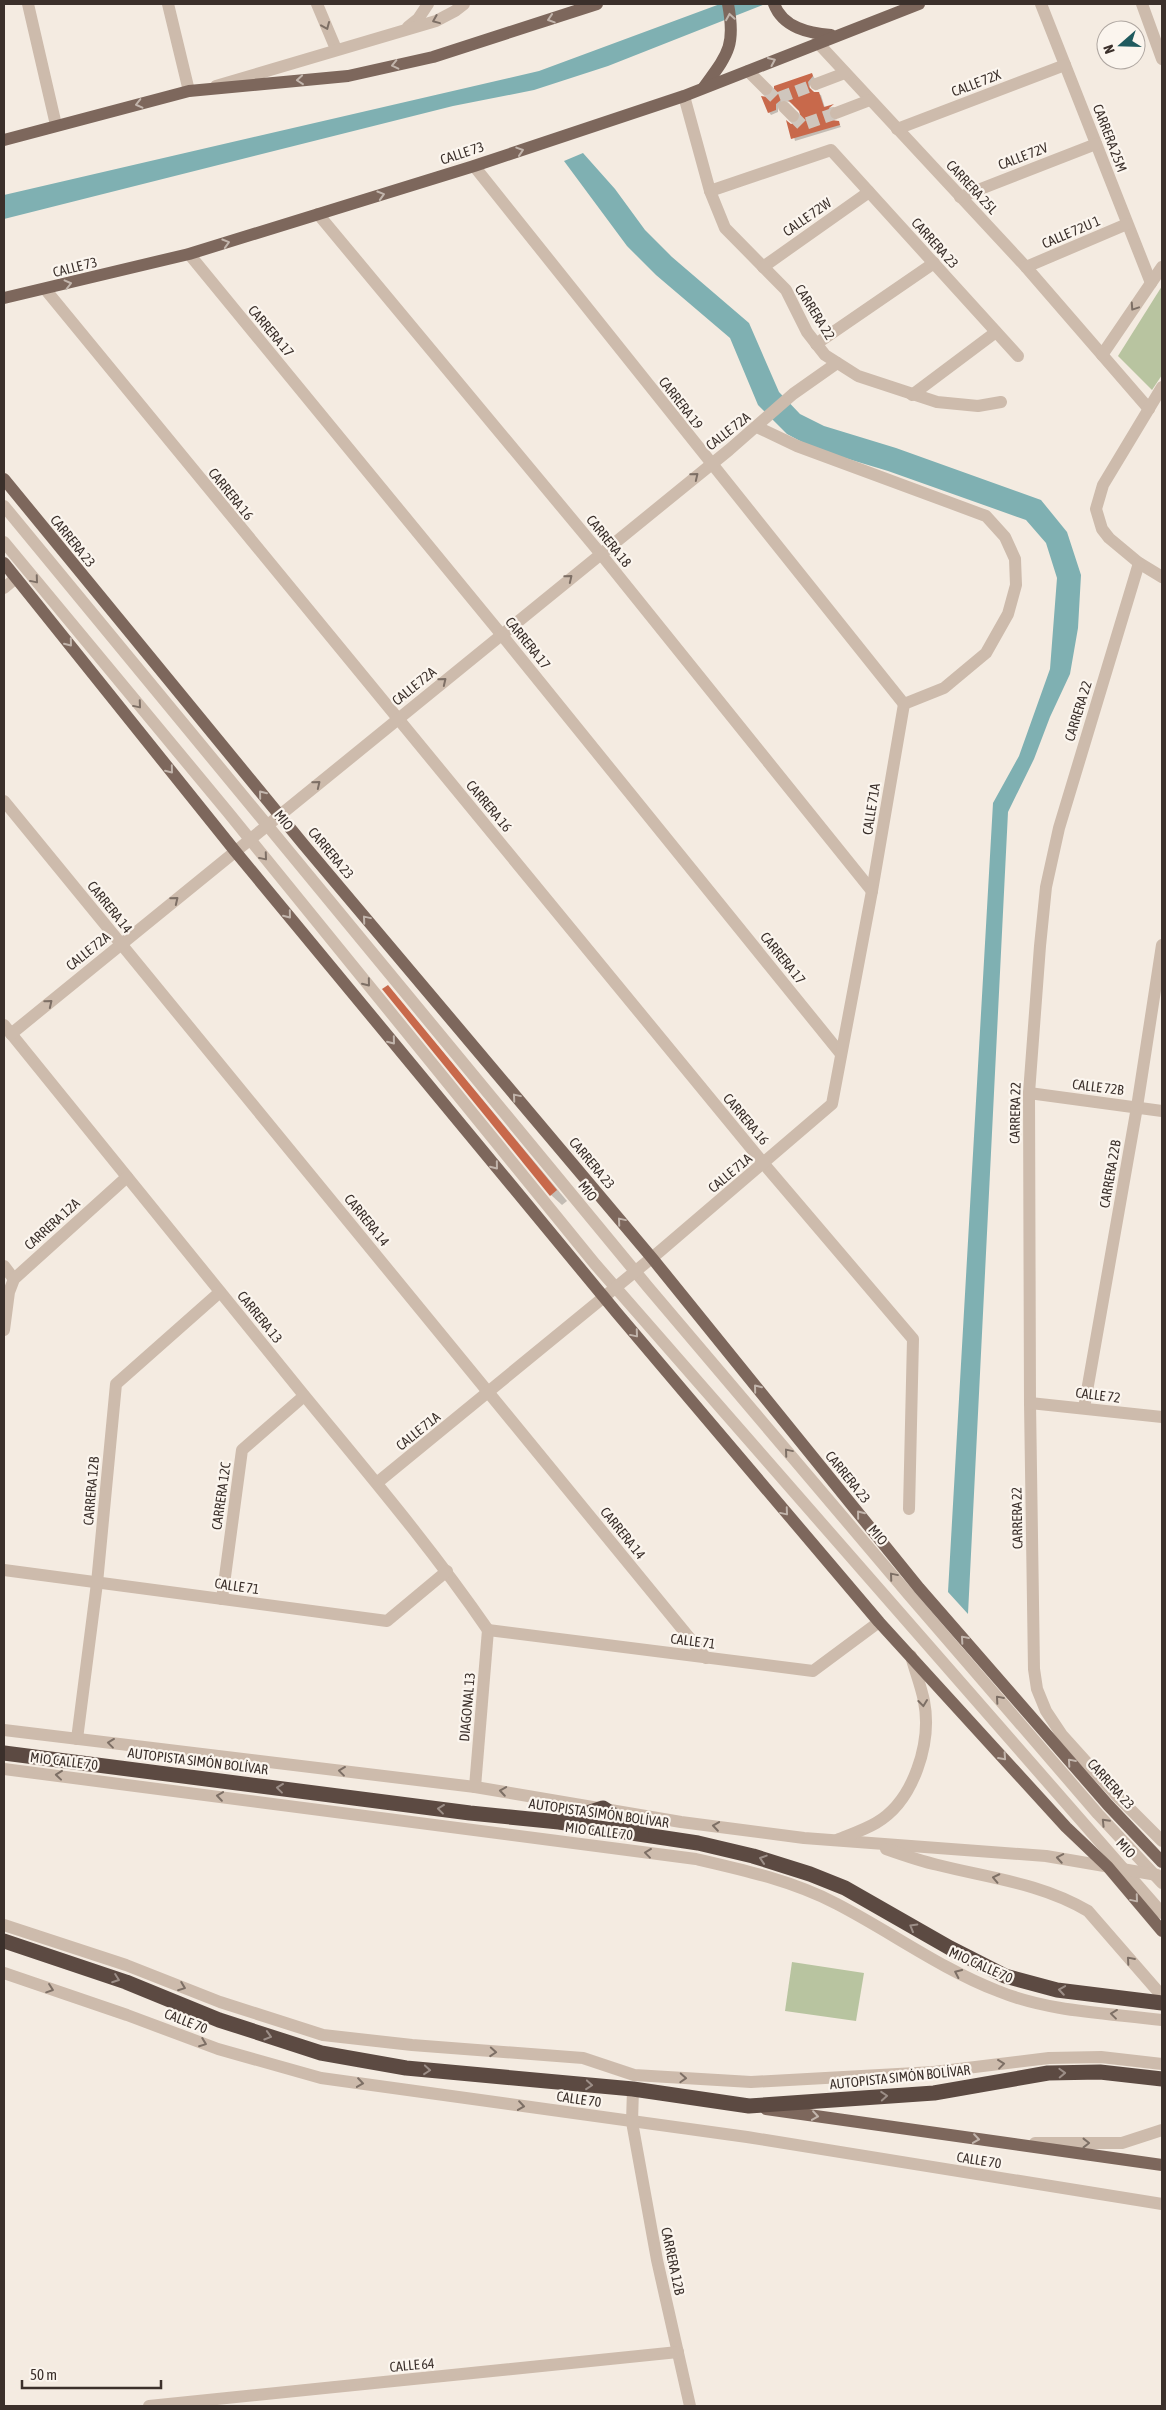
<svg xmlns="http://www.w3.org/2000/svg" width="1166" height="2410" font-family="'Asap Condensed',sans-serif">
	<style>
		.green { fill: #b8c4a0 }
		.water { fill: #7fb0b2 }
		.shadow { fill: #0003 }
		.building { fill: #c8694b }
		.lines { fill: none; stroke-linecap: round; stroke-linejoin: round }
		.minor-tunnel { stroke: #cfc6bd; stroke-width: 12; stroke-dasharray: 12 6; stroke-linecap: butt }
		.minor { stroke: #cdbbac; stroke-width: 12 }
		.major { stroke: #7d675c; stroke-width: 12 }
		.highway { stroke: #5c4a42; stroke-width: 15 }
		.oneway { stroke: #c2b5ac }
		.oneway2 { stroke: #7d6f65 }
		.oneway3 { stroke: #9c8e87 }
		.labels { text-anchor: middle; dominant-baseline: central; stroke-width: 4.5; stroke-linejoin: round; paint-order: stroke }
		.street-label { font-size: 14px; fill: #3b302b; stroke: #fbf5ee }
	</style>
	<rect width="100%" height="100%" fill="#f4ebe1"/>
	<g class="green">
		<path d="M1162 286V375L1152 390 1118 356Z"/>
		<path d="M792 1962 864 1973 856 2021 785 2011Z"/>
	</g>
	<g class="water">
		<path d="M720 4H765L608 66 534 90 453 106 4 219V195L539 71Z"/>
		<path d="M583 153 615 189 645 230 672 257 749 323 779 392 800 414 824 426 896 448 1041 500 1067 532 1081 575 1078 628 1070 674 1050 717 1034 759 1008 812 968 1614 948 1592 993 803 1019 756 1050 669 1057 578 1046 543 1026 520 888 471 815 449 787 434 758 405 730 338 656 275 627 246 564 161Z"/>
	</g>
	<g class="shadow">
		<path d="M812 74 815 79 810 85V90L821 95 825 108 835 107 831 111 830 119 838 122 841 127 795 141 791 125 799 123 802 118 800 110 793 103 785 101 778 107V112L771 115 769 112V98Z"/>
		<path d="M388 986 567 1201 562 1205 551 1195Z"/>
	</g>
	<g class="building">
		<path d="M812 73 813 76 808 82 809 87 814 92H819L824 107 834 104 829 108 828 115 831 120 839 121 840 125 791 139 786 120 791 124 798 122 801 118 799 111 789 101 782 99 776 104V110L768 113 761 96 769 97 774 92V86Z"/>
		<path d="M388 985 557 1190 550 1196 382 989Z"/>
	</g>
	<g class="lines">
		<g class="minor-tunnel">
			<path d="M766 89 776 99 816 84"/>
			<path d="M793 116 802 125 836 113"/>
		</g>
		<g class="minor">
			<path d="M28 4 56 125"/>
			<path d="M168 4 189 91"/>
			<path d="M317 4 336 49"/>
			<path d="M1041 4 1151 283"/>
			<path d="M1142 4 1162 59"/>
			<path d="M408 27 418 19 428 4"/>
			<path d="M817 42 1026 267 1149 409"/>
			<path d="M748 71 766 89"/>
			<path d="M816 84 845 73"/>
			<path d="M216 86 436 21 455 11 464 4"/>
			<path d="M684 96 710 191 725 228 786 290 807 332 825 355 858 376 937 402 978 406 1001 402"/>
			<path d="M784 107 793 116"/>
			<path d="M836 113 870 100"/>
			<path d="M897 129 1065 65"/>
			<path d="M474 166 904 704"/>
			<path d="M710 191 831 150 1018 356"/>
			<path d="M960 197 1096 144"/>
			<path d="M318 214 600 553 872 891"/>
			<path d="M189 254 501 634 841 1054"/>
			<path d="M763 267 869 192"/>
			<path d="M1026 267 1127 224"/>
			<path d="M45 289 764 1164 913 1339 909 1509"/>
			<path d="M816 344 934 263"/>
			<path d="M1102 355 1162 267"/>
			<path d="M1162 387 1103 485 1096 509 1102 529 1109 538 1139 563 1162 577"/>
			<path d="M912 395 996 332"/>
			<path d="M757 427 797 446 986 516 1005 537 1015 559 1016 585 1008 614 986 653 944 688 904 704"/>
			<path d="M4 506 648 1287 910 1596 1098 1814 1162 1883"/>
			<path d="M4 542 227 811 595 1264 1162 1913"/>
			<path d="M1139 563 1059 828 1046 887 1040 946 1029 1093 1030 1403 1034 1669 1037 1689 1046 1711 1062 1735 1117 1796 1162 1841"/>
			<path d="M4 588 16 578"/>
			<path d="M4 801 706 1658"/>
			<path d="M4 1025C103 1149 203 1272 303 1394 367 1472 431 1547 488 1630"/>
			<path d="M11 1034 729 450 793 394 837 363"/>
			<path d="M1029 1093 1162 1111"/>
			<path d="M4 1266 14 1279"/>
			<path d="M4 1330 9 1292 14 1279 127 1177"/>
			<path d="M1030 1403 1162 1417"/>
			<path d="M1084 1408 1137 1107 1162 945"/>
			<path d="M378 1482 659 1252 832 1104 872 891 904 704"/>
			<path d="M4 1570 387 1621 447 1571"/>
			<path d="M222 1599 242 1450 304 1396"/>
			<path d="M488 1630 813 1671 879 1622"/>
			<path d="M4 1730 475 1787 681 1822 804 1838 1046 1856 1157 1875"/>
			<path d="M77 1739 97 1583 116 1384 220 1292"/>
			<path d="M4 1769 696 1859C744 1870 793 1881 837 1904 891 1932 941 1969 998 1991 1049 2012 1108 2013 1162 2020"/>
			<path d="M475 1787 488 1630"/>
			<path d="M837 1840C849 1835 864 1830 876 1823 914 1801 932 1742 924 1701 921 1686 915 1671 911 1656"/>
			<path d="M886 1849C903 1855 920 1861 938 1865 989 1878 1041 1883 1088 1911L1162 1996"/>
			<path d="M4 1925 126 1965 220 2002 323 2035 412 2045 583 2058 634 2075 751 2082 934 2072 1049 2058 1101 2057 1162 2064"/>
			<path d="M4 1973 127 2015 218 2049 321 2078 747 2137 1162 2204"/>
			<path d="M633 2089 632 2122 657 2260 690 2406"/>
			<path d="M1035 2143H1122L1162 2130"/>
			<path d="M149 2406 678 2352"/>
		</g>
		<g class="major">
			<path d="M774 4C783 28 809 33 831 35"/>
			<path d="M704 87C728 54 736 46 728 4"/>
			<path d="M4 140 189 91 348 76 433 57 597 4"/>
			<path d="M4 298 189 254 474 166 684 96 919 4"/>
			<path d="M4 479 304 845 652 1258 919 1588 1108 1805 1162 1862"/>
			<path d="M4 563 235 851 617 1313 879 1622 1066 1827 1108 1867 1162 1931"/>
			<path d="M766 2109 1162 2165"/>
		</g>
		<g class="highway">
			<path d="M4 1753 470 1813 559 1822 698 1843 753 1856 810 1874 845 1888 950 1948 1005 1976 1057 1990 1162 2003"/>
			<path d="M563 1821 603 1808 641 1833"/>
			<path d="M4 1941 126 1982 219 2020 321 2053 406 2068 633 2089 749 2106 934 2093 1048 2073 1100 2072 1162 2079"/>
		</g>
	</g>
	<defs><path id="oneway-chevron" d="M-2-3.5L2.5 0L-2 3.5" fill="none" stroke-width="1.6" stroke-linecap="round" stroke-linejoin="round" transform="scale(1.25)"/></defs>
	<g class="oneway">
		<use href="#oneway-chevron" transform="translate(730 17) rotate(-99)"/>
		<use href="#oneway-chevron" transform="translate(551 19) rotate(162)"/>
		<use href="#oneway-chevron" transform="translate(772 61) rotate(-24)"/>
		<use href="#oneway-chevron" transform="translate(395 65) rotate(167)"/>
		<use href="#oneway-chevron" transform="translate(300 80) rotate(175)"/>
		<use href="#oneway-chevron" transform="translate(139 104) rotate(166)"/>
		<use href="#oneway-chevron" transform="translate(520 151) rotate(-18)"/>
		<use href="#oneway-chevron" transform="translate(381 195) rotate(-17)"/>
		<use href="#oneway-chevron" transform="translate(226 243) rotate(-17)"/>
		<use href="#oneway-chevron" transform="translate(68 284) rotate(-14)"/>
		<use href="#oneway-chevron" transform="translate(69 643) rotate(51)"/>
		<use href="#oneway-chevron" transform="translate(170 770) rotate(51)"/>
		<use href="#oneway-chevron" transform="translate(262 794) rotate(-129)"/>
		<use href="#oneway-chevron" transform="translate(288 915) rotate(51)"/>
		<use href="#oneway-chevron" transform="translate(366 919) rotate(-130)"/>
		<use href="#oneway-chevron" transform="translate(392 1041) rotate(51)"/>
		<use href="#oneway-chevron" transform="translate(516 1097) rotate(-130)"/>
		<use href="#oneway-chevron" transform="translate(495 1166) rotate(51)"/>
		<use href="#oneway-chevron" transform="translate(621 1221) rotate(-130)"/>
		<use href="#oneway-chevron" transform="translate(635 1334) rotate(50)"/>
		<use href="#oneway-chevron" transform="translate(757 1388) rotate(-129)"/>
		<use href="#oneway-chevron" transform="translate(785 1512) rotate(50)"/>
		<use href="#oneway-chevron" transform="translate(860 1514) rotate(-129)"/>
		<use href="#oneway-chevron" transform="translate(964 1639) rotate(-131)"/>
		<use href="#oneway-chevron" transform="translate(1003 1757) rotate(48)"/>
		<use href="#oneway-chevron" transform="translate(1071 1762) rotate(-131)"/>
		<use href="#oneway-chevron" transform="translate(1135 1899) rotate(50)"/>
		<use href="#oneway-chevron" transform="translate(815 2116) rotate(8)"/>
		<use href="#oneway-chevron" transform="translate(976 2139) rotate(8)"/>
	</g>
	<g class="oneway2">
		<use href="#oneway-chevron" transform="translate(436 20) rotate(158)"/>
		<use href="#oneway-chevron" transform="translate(326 26) rotate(67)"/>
		<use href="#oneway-chevron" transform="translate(1134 307) rotate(124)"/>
		<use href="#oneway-chevron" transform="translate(695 476) rotate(-39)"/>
		<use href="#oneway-chevron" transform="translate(569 578) rotate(-39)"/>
		<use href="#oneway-chevron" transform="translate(35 580) rotate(50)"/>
		<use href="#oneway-chevron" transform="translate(443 681) rotate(-39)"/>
		<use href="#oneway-chevron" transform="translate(138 705) rotate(50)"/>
		<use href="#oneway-chevron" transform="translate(317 784) rotate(-39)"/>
		<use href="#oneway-chevron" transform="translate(264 857) rotate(50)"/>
		<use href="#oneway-chevron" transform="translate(175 900) rotate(-39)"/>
		<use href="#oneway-chevron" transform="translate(367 983) rotate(51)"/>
		<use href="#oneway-chevron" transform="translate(49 1003) rotate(-39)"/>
		<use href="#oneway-chevron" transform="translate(788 1452) rotate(-130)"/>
		<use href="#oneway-chevron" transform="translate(893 1576) rotate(-130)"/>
		<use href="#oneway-chevron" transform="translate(999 1699) rotate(-131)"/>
		<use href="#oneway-chevron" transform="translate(923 1703) rotate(83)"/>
		<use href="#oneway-chevron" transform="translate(111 1743) rotate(-173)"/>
		<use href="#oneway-chevron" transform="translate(342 1771) rotate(-173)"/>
		<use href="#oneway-chevron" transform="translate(59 1775) rotate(-174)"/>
		<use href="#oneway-chevron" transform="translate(503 1791) rotate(-171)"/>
		<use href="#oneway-chevron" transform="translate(220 1796) rotate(-172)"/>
		<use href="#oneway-chevron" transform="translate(1105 1822) rotate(-134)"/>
		<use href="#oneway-chevron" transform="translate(716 1826) rotate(-172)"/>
		<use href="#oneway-chevron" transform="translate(648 1853) rotate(-173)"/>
		<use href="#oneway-chevron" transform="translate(1060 1858) rotate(-170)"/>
		<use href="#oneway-chevron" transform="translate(996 1878) rotate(-168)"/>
		<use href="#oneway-chevron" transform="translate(1130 1960) rotate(-131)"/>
		<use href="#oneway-chevron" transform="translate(958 1973) rotate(-155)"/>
		<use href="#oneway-chevron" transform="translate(182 1987) rotate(21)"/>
		<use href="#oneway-chevron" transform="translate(50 1989) rotate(19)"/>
		<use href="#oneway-chevron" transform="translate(1114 2014) rotate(-173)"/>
		<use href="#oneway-chevron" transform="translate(203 2043) rotate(21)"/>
		<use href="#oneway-chevron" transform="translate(493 2052) rotate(4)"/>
		<use href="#oneway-chevron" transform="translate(1001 2064) rotate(-7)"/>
		<use href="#oneway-chevron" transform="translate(683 2078) rotate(3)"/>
		<use href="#oneway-chevron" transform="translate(360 2083) rotate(8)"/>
		<use href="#oneway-chevron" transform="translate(521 2106) rotate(8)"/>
		<use href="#oneway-chevron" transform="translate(1086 2143)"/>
	</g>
	<g class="oneway3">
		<use href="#oneway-chevron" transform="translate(280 1788) rotate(-173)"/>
		<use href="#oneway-chevron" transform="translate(441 1809) rotate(-173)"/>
		<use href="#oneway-chevron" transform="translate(763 1859) rotate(-162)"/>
		<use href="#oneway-chevron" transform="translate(913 1927) rotate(-150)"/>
		<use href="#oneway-chevron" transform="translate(116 1979) rotate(20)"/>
		<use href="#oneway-chevron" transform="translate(1062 1990) rotate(-171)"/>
		<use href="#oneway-chevron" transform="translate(268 2036) rotate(17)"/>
		<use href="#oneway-chevron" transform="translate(427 2070) rotate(5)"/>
		<use href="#oneway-chevron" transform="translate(1062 2073) rotate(-2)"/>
		<use href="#oneway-chevron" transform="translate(589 2085) rotate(5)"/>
		<use href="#oneway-chevron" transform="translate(884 2096) rotate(-4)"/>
	</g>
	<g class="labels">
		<g class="street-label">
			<text transform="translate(976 83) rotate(-21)">CALLE 72X</text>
			<text transform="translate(1110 138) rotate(69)">CARRERA 25M</text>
			<text transform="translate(462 153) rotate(-18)">CALLE 73</text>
			<text transform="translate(1023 156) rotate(-21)">CALLE 72V</text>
			<text transform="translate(972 187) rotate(47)">CARRERA 25L</text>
			<text transform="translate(807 217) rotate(-35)">CALLE 72W</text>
			<text transform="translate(1071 232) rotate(-23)">CALLE 72U 1</text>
			<text transform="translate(935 243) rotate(48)">CARRERA 23</text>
			<text transform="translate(75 267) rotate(-14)">CALLE 73</text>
			<text transform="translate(815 312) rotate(58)">CARRERA 22</text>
			<text transform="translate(271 331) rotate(50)">CARRERA 17</text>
			<text transform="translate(681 403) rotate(52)">CARRERA 19</text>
			<text transform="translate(728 431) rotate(-38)">CALLE 72A</text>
			<text transform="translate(231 494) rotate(51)">CARRERA 16</text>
			<text transform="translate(73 541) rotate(51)">CARRERA 23</text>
			<text transform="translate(609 541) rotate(51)">CARRERA 18</text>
			<text transform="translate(528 643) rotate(51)">CARRERA 17</text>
			<text transform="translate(414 686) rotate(-39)">CALLE 72A</text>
			<text transform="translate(1078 711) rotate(-73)">CARRERA 22</text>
			<text transform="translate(489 806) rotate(50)">CARRERA 16</text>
			<text transform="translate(871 809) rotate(-81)">CALLE 71A</text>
			<text transform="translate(284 820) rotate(51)">MIO</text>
			<text transform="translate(331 853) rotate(50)">CARRERA 23</text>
			<text transform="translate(110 907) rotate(51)">CARRERA 14</text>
			<text transform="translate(88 951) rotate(-39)">CALLE 72A</text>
			<text transform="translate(783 958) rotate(51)">CARRERA 17</text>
			<text transform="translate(1098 1087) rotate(7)">CALLE 72B</text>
			<text transform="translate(1015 1113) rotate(-89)">CARRERA 22</text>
			<text transform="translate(746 1119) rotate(50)">CARRERA 16</text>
			<text transform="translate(592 1163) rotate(50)">CARRERA 23</text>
			<text transform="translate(730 1173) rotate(-40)">CALLE 71A</text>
			<text transform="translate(1110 1174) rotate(-80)">CARRERA 22B</text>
			<text transform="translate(588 1191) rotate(51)">MIO</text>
			<text transform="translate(367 1220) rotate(51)">CARRERA 14</text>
			<text transform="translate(52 1224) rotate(-42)">CARRERA 12A</text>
			<text transform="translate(260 1317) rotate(51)">CARRERA 13</text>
			<text transform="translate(1098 1395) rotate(7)">CALLE 72</text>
			<text transform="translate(418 1431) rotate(-39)">CALLE 71A</text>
			<text transform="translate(848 1477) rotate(51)">CARRERA 23</text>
			<text transform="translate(91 1491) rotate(-85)">CARRERA 12B</text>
			<text transform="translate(221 1496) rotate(-82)">CARRERA 12C</text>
			<text transform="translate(1017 1518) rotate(-91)">CARRERA 22</text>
			<text transform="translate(623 1533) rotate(51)">CARRERA 14</text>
			<text transform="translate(878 1535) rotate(50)">MIO</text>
			<text transform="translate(237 1586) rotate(8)">CALLE 71</text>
			<text transform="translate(693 1641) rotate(7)">CALLE 71</text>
			<text transform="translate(467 1707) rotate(-85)">DIAGONAL 13</text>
			<text transform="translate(64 1761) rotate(7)">MIO CALLE 70</text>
			<text transform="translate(198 1761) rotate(7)">AUTOPISTA SIMÓN BOLÍVAR</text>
			<text transform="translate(1111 1784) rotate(48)">CARRERA 23</text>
			<text transform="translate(599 1813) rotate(8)">AUTOPISTA SIMÓN BOLÍVAR</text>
			<text transform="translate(599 1831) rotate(7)">MIO CALLE 70</text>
			<text transform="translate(1126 1848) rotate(47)">MIO</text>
			<text transform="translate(981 1965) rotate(24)">MIO CALLE 70</text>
			<text transform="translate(186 2021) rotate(21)">CALLE 70</text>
			<text transform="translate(900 2077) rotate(-6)">AUTOPISTA SIMÓN BOLÍVAR</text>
			<text transform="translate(579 2099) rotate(8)">CALLE 70</text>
			<text transform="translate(979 2160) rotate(9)">CALLE 70</text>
			<text transform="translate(673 2261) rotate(78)">CARRERA 12B</text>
			<text transform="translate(412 2365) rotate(-5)">CALLE 64</text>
		</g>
	</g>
	<rect width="1166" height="2410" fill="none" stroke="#3b302b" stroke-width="10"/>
	<g transform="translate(1121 45) rotate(250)"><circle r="24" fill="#fbf5ee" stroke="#aea6a0"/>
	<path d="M0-4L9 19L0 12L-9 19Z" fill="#1f5a5e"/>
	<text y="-8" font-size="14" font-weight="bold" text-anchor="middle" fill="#3b302b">N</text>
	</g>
	<path d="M22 2380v8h139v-8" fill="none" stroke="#3b302b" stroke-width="2.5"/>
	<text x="30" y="2380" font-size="15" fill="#3b302b" stroke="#fbf5ee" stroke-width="4" paint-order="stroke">50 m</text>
</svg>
